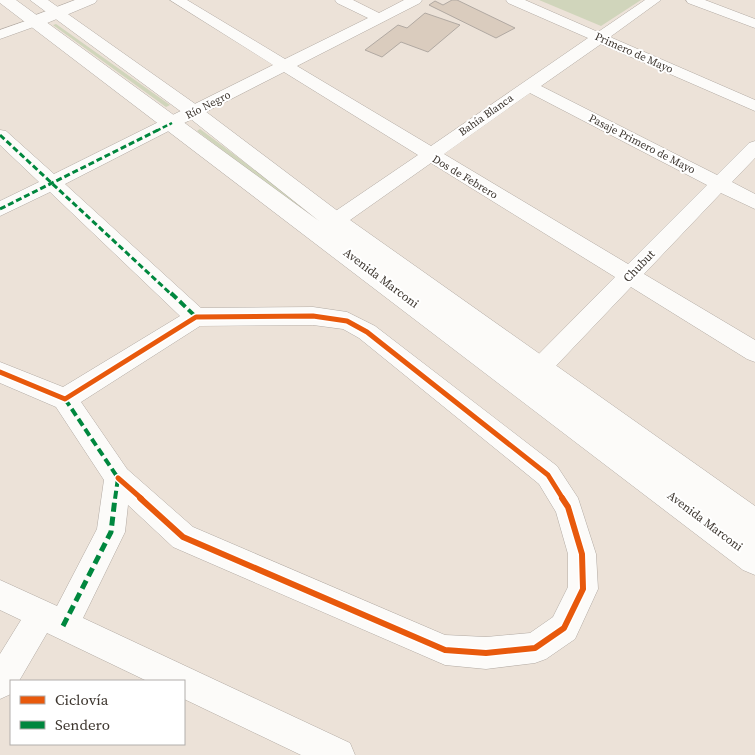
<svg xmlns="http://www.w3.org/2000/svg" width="755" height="755" font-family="'Source Serif 4',serif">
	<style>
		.green { fill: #d0d5bb }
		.building { fill: #daccbe; stroke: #b1a9a2 }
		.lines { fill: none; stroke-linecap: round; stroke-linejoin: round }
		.minor-casing { stroke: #b2aaa3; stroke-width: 1 }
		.tertiary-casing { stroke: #b2aaa3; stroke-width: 1 }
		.secondary-casing { stroke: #b2aaa3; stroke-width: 1 }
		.minor { fill: #fcfbf9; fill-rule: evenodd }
		.tertiary { fill: #fcfbf9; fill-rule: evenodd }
		.secondary { fill: #fcfbf9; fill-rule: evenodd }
		.quiet-far3 { stroke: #00873e; stroke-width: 2.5; stroke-dasharray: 5 2.5; stroke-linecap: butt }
		.quiet-far2 { stroke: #00873e; stroke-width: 3; stroke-dasharray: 6 3; stroke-linecap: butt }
		.quiet-far1 { stroke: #00873e; stroke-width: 4; stroke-dasharray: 8 4; stroke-linecap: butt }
		.quiet { stroke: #00873e; stroke-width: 5; stroke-dasharray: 9 5; stroke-linecap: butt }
		.cycleway-far1-casing { stroke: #fff; stroke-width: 8 }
		.cycleway-casing { stroke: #fff; stroke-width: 9 }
		.cycleway-far1 { stroke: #e8590c; stroke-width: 5 }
		.cycleway { stroke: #e8590c; stroke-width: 6 }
		.labels { text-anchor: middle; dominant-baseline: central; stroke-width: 4; stroke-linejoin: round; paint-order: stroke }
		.far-street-label { font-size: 11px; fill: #3c352e; stroke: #fff }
		.street-label { font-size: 12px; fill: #3c352e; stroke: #fff }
	</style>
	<rect width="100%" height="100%" fill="#ece2d8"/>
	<g class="green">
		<path d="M539 0H641L601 26Z"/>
		<path d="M56 24 170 105 166 107 53 25Z"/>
		<path d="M200 129 318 217 314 220 197 131Z"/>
	</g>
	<g class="building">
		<path d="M452 0H457L515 28 496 38 429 5 435 1 443 5Z"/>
		<path d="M425 13 460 25 428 52 401 42 382 57 365 50 398 25 407 28Z"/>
	</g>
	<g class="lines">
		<g class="minor-casing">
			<g id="minor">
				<path d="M170 0H187L285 59 368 18 337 3 335 0H353L379 13 404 0H422L420 3 297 66 431 146 588 38 508 3 506 0H525L598 32 645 0H661L610 37 755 100V111L601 44 541 86 717 175 749 143 755 141V158L732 182 755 194V209L721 193 644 274 755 340V362L747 359 631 287 534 389 526 392 518 389 514 382 518 375 615 277 431 163 326 237 319 239 312 237 309 232 312 227 418 155 284 72 65 184 201 308 313 307 347 312 375 326 557 466 578 498 596 554 598 589 575 639 546 659 535 663 486 669 445 665 173 547 128 505 125 532 83 618 350 743 355 755H301L184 699V681H147L47 633 19 681H11V694L0 699V654L21 620 0 610V580L57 606 97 529 104 480 56 407 0 383V362L63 387 180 316 50 192 0 216V201L39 182 0 145V130L6 131 54 174 273 65ZM530 93 707 185 628 264 444 154ZM313 325 343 329 359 338 539 484 556 512 568 554V587L553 617 530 633 486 637 445 635 193 527 127 469 81 402 200 326Z"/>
				<path d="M686 0H705L755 19V28L688 3Z"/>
				<path d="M34 18 39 19 41 22 39 25 0 39V30Z"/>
			</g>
		</g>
		<g class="tertiary-casing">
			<path id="tertiary" d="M75 0H97L95 3 40 26H28L26 22 28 18Z"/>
		</g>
		<g class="secondary-casing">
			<path id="secondary" d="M0 0H16L319 221 187 116 30 0H48L201 108 343 215 755 506V575L743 570 0 3Z"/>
		</g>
		<use href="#minor" class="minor"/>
		<use href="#tertiary" class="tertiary"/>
		<use href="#secondary" class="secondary"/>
		<path class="quiet-far3" d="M156 131 172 123"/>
		<g class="quiet-far2">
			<path d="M0 135 172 295"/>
			<path d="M0 209 158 130"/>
		</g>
		<g class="quiet-far1">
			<path d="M171 293 196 317"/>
			<path d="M65 399 118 478 115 499"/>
		</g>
		<path class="quiet" d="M63 626 111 532 115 498"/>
		<g class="cycleway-far1-casing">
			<g id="cycleway-far1">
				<path d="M0 372 65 399 196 317 313 316 347 321 367 332 548 475 563 499"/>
				<path d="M118 478 142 499"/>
			</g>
		</g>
		<g class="cycleway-casing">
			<path id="cycleway" d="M140 498 183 537 445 650 486 653 535 648 564 628 583 589 582 554 568 507 562 498"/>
		</g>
		<use href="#cycleway-far1" class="cycleway-far1"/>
		<use href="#cycleway" class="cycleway"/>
	</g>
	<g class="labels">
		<g class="far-street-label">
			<text transform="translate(634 53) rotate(24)">Primero de Mayo</text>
			<text transform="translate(208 105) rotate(-27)">Río Negro</text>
			<text transform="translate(486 115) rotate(-35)">Bahía Blanca</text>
			<text transform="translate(642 144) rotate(27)">Pasaje Primero de Mayo</text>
			<text transform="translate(465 177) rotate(31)">Dos de Febrero</text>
		</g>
		<g class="street-label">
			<text transform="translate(639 266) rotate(-46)">Chubut</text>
			<text transform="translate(381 278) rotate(37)">Avenida Marconi</text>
			<text transform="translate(705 521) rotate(37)">Avenida Marconi</text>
		</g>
	</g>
	<rect x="10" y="680" width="175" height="65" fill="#ffffff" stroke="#b1aeab"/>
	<rect x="20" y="696" width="25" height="8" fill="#e8590c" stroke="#b1aeab"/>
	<text x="55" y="705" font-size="15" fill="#3c352e">Ciclovía</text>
	<rect x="20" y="721" width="25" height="8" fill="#00873e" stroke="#b1aeab"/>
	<text x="55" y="730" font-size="15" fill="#3c352e">Sendero</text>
</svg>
